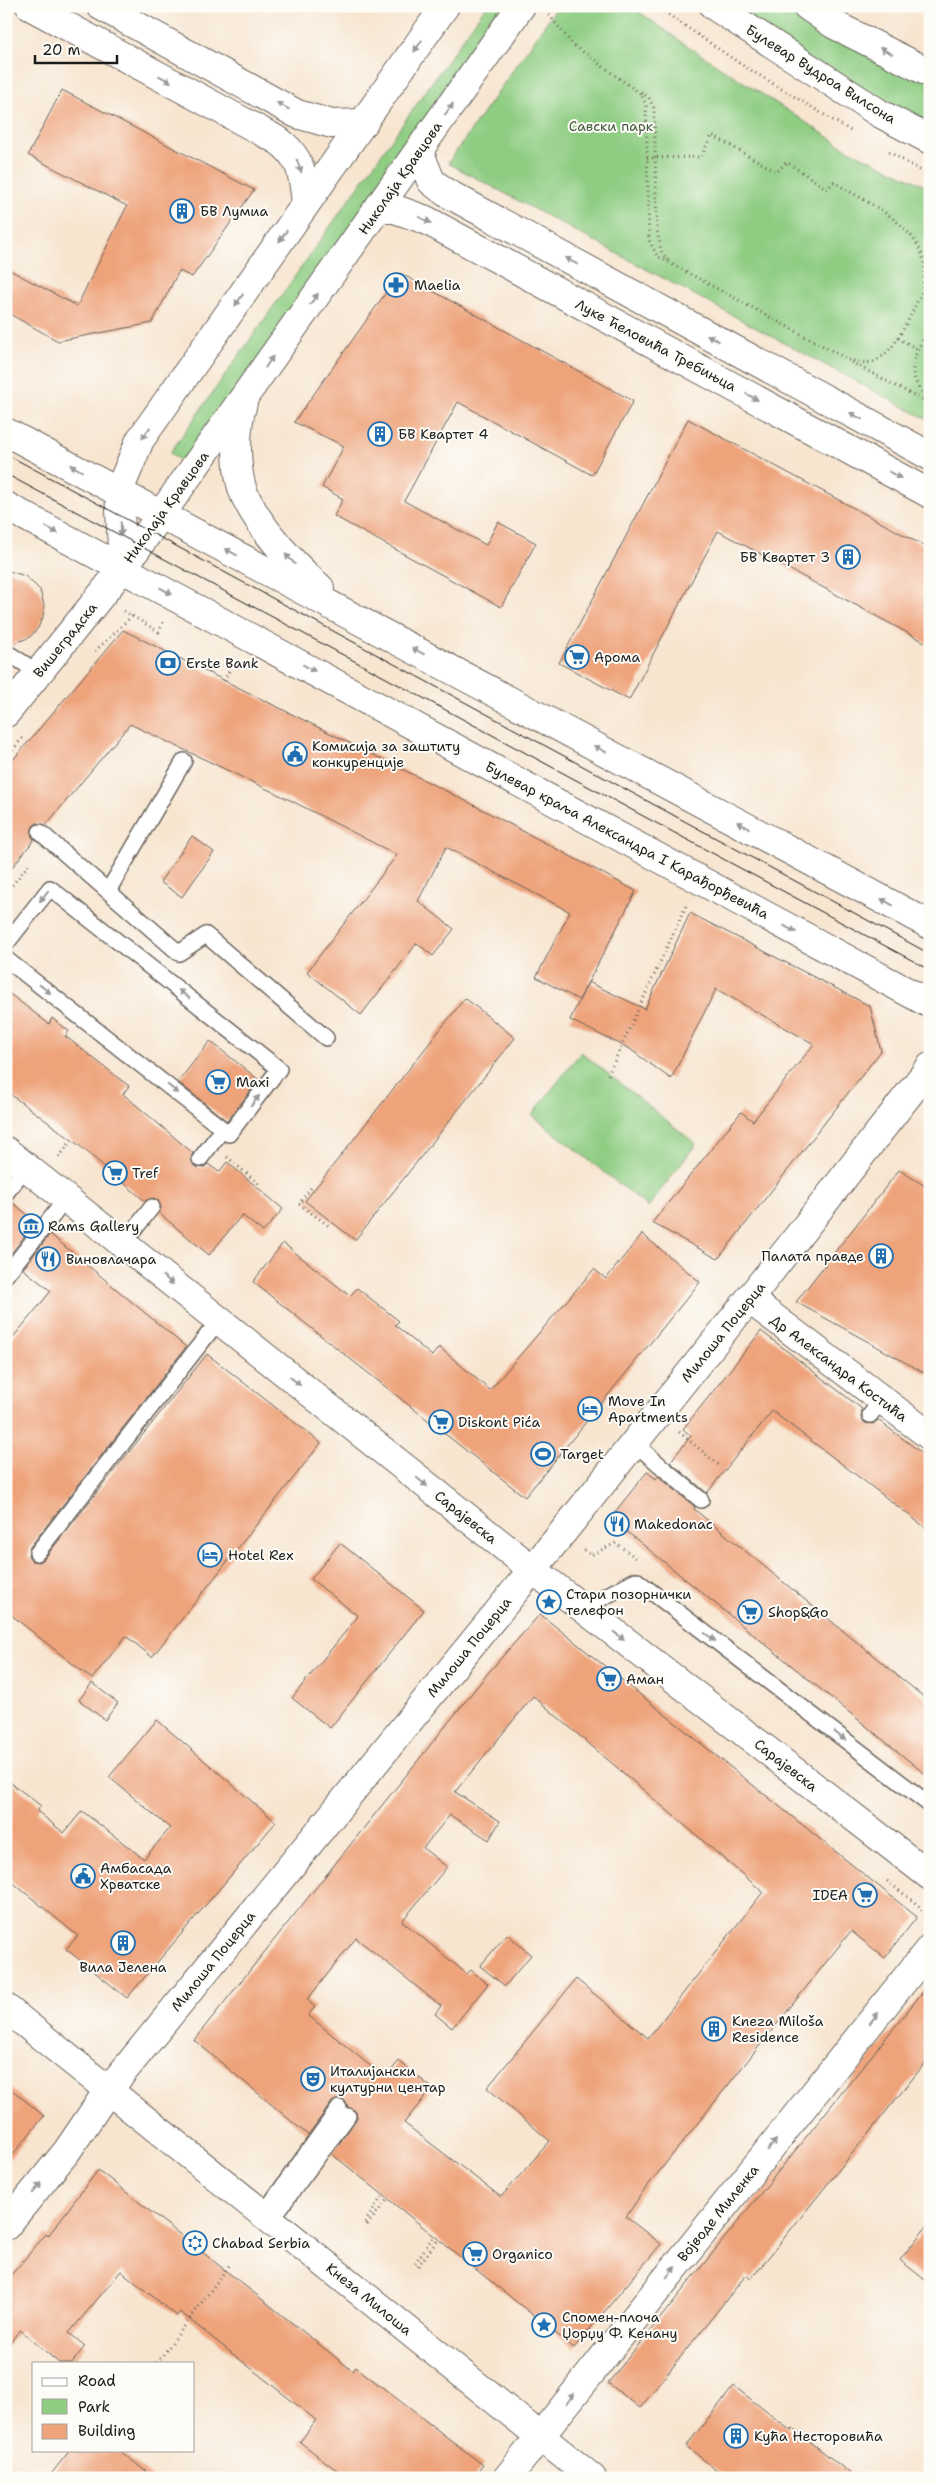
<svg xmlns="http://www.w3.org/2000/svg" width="936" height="2484" font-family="'Shantell Sans',sans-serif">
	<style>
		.green { fill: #8fcd83; stroke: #567450 }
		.building { fill: #eea37a; fill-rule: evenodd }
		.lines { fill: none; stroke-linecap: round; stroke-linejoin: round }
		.service-casing { stroke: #69625b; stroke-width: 18 }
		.minor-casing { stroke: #69625b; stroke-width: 30 }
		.tertiary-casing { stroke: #69625b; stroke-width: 30 }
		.secondary-casing { stroke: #69625b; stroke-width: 30 }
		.primary-casing { stroke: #69625b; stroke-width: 30 }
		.path { stroke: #69625b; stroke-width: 3; stroke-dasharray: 1 4; stroke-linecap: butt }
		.service { stroke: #fff; stroke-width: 15 }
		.minor { stroke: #fff; stroke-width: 28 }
		.tertiary { stroke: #fff; stroke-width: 28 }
		.secondary { stroke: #fff; stroke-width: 28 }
		.primary { stroke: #fff; stroke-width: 28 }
		.tram { stroke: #1c1c1c; stroke-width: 1 }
		.oneway { fill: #999 }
		.labels { text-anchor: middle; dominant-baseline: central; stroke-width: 4; stroke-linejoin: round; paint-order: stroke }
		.street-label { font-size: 14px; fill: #1c1c1c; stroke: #fdfcf7 }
		.park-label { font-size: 14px; fill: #445a40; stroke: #fdfcf7 }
		.poi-label { font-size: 14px; fill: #1c1c1c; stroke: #fdfcf7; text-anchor: start }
	</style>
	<rect width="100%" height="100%" fill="#fdfcf7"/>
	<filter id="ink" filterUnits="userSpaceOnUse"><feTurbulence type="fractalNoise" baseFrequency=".02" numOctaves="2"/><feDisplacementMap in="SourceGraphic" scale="10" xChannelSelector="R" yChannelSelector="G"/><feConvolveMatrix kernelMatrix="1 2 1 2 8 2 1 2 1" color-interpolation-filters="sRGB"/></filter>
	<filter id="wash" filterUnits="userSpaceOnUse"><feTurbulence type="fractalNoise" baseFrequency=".0096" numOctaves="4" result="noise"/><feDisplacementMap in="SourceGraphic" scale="20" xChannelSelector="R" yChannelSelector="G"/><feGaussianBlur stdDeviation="1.12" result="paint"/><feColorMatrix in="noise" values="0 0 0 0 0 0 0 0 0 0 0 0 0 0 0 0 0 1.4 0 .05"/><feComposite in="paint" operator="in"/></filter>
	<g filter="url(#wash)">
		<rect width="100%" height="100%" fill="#f7e5d0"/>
		<g class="green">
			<path d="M486 6H509L185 464 170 453Z"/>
			<path d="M558 6H631L683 43 847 149 930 188V421L448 163Z"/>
			<path d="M714 6H807L930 73V140Z"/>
			<path d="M581 1052 696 1144 648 1207 532 1115Z"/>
		</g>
		<g id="blocks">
			<g class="building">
				<path d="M62 90 254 190 192 277 179 271 152 323 58 341 6 312V268L77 306 127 206 28 155Z"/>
				<path d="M400 273 633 401 592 475 458 402 404 501 486 545 498 522 536 543 501 607 334 516 343 499 322 487 344 446 294 422Z"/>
				<path d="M688 419 930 549V645L718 531 629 700 559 663Z"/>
				<path d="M6 570 25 576 34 584 40 590 44 605 43 617 38 628 30 637 6 647Z"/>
				<path d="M123 630 468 802 636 891 579 1000 536 977 570 912 446 847 418 901 454 929 433 956 417 943 361 1015 307 972 397 855 290 800 130 724 46 825 37 823 33 826 31 835 34 840 6 875V768Z"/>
				<path d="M192 836 214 852 182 897 160 882Z"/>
				<path d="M690 913 870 1006 881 1051 718 1259 652 1223 741 1112 753 1121 814 1044 716 989 671 1079 630 1049 570 1020 588 982 645 1009Z"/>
				<path d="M6 991 49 1024 52 1018 69 1031 65 1036 129 1086 123 1094 193 1153 191 1158 194 1166 203 1168 208 1164 219 1172 227 1162 283 1209 263 1232 242 1215 209 1255 159 1213 161 1208 158 1200 153 1198 145 1201 80 1146 6 1091Z"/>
				<path d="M465 998 515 1038 355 1240 305 1201Z"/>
				<path d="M210 1041 259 1080 227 1121 178 1082Z"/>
				<path d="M899 1170 930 1189V1376L796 1302Z"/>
				<path d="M11 1201 36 1222 8 1257 6 1255V1202Z"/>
				<path d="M50 1234 186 1347 30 1547 28 1556 32 1561 40 1562 44 1559 207 1354 321 1443 152 1657 126 1636 92 1679 6 1611V1346L51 1291 23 1269Z"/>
				<path d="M642 1234 700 1282 525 1497 253 1282 283 1243 350 1296 357 1288 399 1321 395 1325 432 1356 439 1347 490 1390 594 1269 606 1279Z"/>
				<path d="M761 1331 862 1409 861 1418 865 1423 873 1424 878 1420 930 1459V1531L772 1411 707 1493 670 1462 691 1436 683 1429Z"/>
				<path d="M647 1472 656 1479 658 1476 695 1507 694 1509 930 1702V1778L610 1518Z"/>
				<path d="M340 1543 424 1610 330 1728 292 1698 358 1616 311 1579Z"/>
				<path d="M540 1614 917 1917 885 1958 851 1931 642 2193 626 2217 661 2244 574 2348 332 2154 357 2118 356 2112 348 2107 345 2101 339 2099 332 2102 308 2135 194 2040 488 1673ZM533 1696 763 1892 648 2038 576 1979 487 2088 550 2141 501 2197 404 2123 432 2088 399 2061 385 2078 308 2015 315 2007 307 2000 356 1938 441 2006 435 2014 452 2028 488 1984 471 1970 467 1974 402 1921 447 1867 423 1848 450 1815 489 1840 500 1821 455 1792Z"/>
				<path d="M92 1683 118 1703 105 1720 79 1700Z"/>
				<path d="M157 1720 276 1822 127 1998 66 1949 78 1936 6 1877V1779L41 1806 37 1811 64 1833 82 1811 144 1859 170 1828 109 1777Z"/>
				<path d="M507 1934 531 1955 505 1986 480 1966Z"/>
				<path d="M930 1983V2057L751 2279 746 2275 640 2408 608 2383Z"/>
				<path d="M6 2085 44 2116 6 2163Z"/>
				<path d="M98 2170 353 2371 356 2367 483 2465 473 2478H347L300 2442 316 2420 180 2312 177 2316 121 2271 69 2333 85 2346 72 2363H59L20 2330 6 2348V2281L46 2234 48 2236Z"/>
				<path d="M930 2222V2284L900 2260Z"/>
				<path d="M734 2386 791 2431 793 2428 856 2478H727L686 2446Z"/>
				<path d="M70 2450H119L154 2478H48Z"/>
			</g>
		</g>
	</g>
	<g filter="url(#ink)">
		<use href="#blocks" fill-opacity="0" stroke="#69625b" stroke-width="1"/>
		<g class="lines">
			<g class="service-casing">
				<g id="service">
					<path d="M11 655 28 666"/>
					<path d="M40 832 179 953 206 935 326 1038"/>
					<path d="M108 891 184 761"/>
					<path d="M6 944 50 888 279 1069 229 1134 6 959"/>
					<path d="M200 1159 223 1129"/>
					<path d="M6 1193 26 1167"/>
					<path d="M123 1244 152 1207"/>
					<path d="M6 1275 66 1199"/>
					<path d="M870 1415 882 1400"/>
					<path d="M634 1443 701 1500"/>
					<path d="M37 1553 219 1320"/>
					<path d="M583 1608 636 1580 930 1805"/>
					<path d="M280 2208 348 2116"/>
					<path d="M263 2214 339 2108"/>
				</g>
			</g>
			<g class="minor-casing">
				<g id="minor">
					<path d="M30 6 279 141C303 159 303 177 306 204"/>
					<path d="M101 6 297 114 332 124 364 123"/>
					<path d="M419 151 431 181 445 192 930 456"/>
					<path d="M378 209H395L426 220 930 494"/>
					<path d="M6 713 123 568"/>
					<path d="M749 1299 930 1436"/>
					<path d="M6 2226 67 2151 109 2089 563 1532 749 1299 930 1067"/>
					<path d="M507 2478 930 1948"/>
				</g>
			</g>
			<g class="tertiary-casing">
				<path id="tertiary" d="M6 1151 532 1569 930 1876"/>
			</g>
			<g class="secondary-casing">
				<g id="secondary">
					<path d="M714 6 879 113 930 140"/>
					<path d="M807 6 833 24 930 73"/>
					<path d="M243 403C235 428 234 476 247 500 263 532 294 565 320 588"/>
					<path d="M6 432 930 925"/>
					<path d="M6 506 930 1004"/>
					<path d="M123 568 521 6"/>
					<path d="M123 568 119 491 140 440 445 6"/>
				</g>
			</g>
			<g class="primary-casing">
				<path id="primary" d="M6 2008 592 2478"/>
			</g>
			<g class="path">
				<path d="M656 6 739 63 851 131"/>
				<path d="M549 15 573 45 641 94 646 105 649 240 657 256 849 360C855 361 866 364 872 362 896 354 911 313 922 292L930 296"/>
				<path d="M927 25 930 18"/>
				<path d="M641 92 649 98 654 108 657 229 661 251 670 263"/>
				<path d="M889 152 930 176"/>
				<path d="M647 158 701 157 712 135 777 172 787 162 827 189 834 182C865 202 915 222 924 261 926 270 923 283 922 292"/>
				<path d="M925 263 930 270"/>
				<path d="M930 327C912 359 903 372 930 402"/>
				<path d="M898 338 917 349"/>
				<path d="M851 362 930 404"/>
				<path d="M124 611 159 632 163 622"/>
				<path d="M95 651 132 616"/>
				<path d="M224 681 230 669"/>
				<path d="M6 758 25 735"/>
				<path d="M6 893 29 864"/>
				<path d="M608 1075 686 906"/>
				<path d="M59 1157 71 1141"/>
				<path d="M227 1157 259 1184"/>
				<path d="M311 1188 299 1204 329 1226"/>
				<path d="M679 1432 721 1467"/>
				<path d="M584 1550 591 1555 616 1543 636 1558"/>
				<path d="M887 1881 918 1905 930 1921"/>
				<path d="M365 2223 382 2196"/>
				<path d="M367 2225 387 2200"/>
				<path d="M415 2263 433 2237"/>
				<path d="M418 2266 438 2240"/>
				<path d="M157 2363 231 2263"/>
			</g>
			<use href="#service" class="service"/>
			<use href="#minor" class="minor"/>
			<use href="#tertiary" class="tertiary"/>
			<use href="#secondary" class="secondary"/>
			<use href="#primary" class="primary"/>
			<g class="tram">
				<path d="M6 454 930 954"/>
				<path d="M6 474 930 970"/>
			</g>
		</g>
		<defs><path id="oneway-solid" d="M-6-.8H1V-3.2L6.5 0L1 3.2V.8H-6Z" transform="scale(1.25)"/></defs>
		<g class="oneway">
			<use href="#oneway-solid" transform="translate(418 46) rotate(125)"/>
			<use href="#oneway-solid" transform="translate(886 51) rotate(-153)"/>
			<use href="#oneway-solid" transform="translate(165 79) rotate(28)"/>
			<use href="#oneway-solid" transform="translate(283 106) rotate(-151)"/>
			<use href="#oneway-solid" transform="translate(449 109) rotate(-55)"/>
			<use href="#oneway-solid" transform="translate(299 166) rotate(71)"/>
			<use href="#oneway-solid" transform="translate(425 220) rotate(26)"/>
			<use href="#oneway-solid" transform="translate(283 236) rotate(125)"/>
			<use href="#oneway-solid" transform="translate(571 261) rotate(-151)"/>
			<use href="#oneway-solid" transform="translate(314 299) rotate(-54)"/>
			<use href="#oneway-solid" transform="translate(239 300) rotate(125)"/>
			<use href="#oneway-solid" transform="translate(713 338) rotate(-151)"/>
			<use href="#oneway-solid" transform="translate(269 362) rotate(-56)"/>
			<use href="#oneway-solid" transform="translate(752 397) rotate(28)"/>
			<use href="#oneway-solid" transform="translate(856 416) rotate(-151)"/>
			<use href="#oneway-solid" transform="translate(146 433) rotate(125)"/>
			<use href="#oneway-solid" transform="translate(76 468) rotate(-152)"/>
			<use href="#oneway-solid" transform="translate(895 475) rotate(28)"/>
			<use href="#oneway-solid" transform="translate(121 529) rotate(88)"/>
			<use href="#oneway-solid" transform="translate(52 530) rotate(28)"/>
			<use href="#oneway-solid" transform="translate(231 552) rotate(-152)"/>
			<use href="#oneway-solid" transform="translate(290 559) rotate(-134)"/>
			<use href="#oneway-solid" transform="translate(166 591) rotate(28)"/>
			<use href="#oneway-solid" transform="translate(418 651) rotate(-152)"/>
			<use href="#oneway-solid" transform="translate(309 668) rotate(28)"/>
			<use href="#oneway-solid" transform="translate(600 749) rotate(-152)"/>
			<use href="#oneway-solid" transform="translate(743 825) rotate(-152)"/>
			<use href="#oneway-solid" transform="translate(44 896) rotate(128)"/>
			<use href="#oneway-solid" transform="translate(887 902) rotate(-152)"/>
			<use href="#oneway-solid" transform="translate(790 929) rotate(28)"/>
			<use href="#oneway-solid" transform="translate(45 989) rotate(38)"/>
			<use href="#oneway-solid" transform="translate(184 994) rotate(-142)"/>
			<use href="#oneway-solid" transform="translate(173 1089) rotate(38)"/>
			<use href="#oneway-solid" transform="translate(255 1101) rotate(-52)"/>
			<use href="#oneway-solid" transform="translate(168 1280) rotate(39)"/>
			<use href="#oneway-solid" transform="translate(295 1381) rotate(38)"/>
			<use href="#oneway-solid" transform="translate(422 1482) rotate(39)"/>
			<use href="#oneway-solid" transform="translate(619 1636) rotate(38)"/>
			<use href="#oneway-solid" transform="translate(710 1637) rotate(37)"/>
			<use href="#oneway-solid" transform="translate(840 1736) rotate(37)"/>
			<use href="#oneway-solid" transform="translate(874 2018) rotate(-51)"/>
			<use href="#oneway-solid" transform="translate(772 2145) rotate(-51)"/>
			<use href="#oneway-solid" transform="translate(37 2188) rotate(-51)"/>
			<use href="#oneway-solid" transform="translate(671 2272) rotate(-51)"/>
			<use href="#oneway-solid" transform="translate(570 2399) rotate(-53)"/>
		</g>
	</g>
	<defs>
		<g id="building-ring" transform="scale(1.25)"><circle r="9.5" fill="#fdfcf7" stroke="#1f6fb2" stroke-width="1.5"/><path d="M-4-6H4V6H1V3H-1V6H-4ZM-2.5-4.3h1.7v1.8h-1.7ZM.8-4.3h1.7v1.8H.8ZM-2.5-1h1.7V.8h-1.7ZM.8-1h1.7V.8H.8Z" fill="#1f6fb2"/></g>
		<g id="pharmacy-ring" transform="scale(1.25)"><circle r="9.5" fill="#fdfcf7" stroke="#1f6fb2" stroke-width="1.5"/><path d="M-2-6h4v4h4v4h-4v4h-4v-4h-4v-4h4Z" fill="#1f6fb2"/></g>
		<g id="supermarket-ring" transform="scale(1.25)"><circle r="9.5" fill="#fdfcf7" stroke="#1f6fb2" stroke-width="1.5"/><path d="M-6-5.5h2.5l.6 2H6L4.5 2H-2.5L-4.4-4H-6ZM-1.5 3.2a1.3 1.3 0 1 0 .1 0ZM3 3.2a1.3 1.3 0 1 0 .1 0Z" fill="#1f6fb2"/></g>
		<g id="bank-ring" transform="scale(1.25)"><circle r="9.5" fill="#fdfcf7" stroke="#1f6fb2" stroke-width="1.5"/><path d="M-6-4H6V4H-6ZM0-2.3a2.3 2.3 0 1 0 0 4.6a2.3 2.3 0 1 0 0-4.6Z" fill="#1f6fb2"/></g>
		<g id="civic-ring" transform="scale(1.25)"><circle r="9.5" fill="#fdfcf7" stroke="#1f6fb2" stroke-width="1.5"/><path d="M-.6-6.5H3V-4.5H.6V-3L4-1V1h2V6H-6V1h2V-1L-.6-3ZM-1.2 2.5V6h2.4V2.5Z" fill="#1f6fb2"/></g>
		<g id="museum-ring" transform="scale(1.25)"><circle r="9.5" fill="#fdfcf7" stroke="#1f6fb2" stroke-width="1.5"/><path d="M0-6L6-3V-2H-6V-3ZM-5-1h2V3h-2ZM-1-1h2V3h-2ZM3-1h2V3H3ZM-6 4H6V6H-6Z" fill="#1f6fb2"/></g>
		<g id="restaurant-ring" transform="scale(1.25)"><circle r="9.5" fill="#fdfcf7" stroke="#1f6fb2" stroke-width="1.5"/><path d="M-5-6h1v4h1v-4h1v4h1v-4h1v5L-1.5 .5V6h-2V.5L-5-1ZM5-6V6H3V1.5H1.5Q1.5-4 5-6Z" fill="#1f6fb2"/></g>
		<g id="hotel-ring" transform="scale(1.25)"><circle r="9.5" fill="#fdfcf7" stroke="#1f6fb2" stroke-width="1.5"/><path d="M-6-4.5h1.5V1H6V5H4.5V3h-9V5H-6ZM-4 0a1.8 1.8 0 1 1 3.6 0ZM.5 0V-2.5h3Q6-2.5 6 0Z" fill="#1f6fb2"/></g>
		<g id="stadium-ring" transform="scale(1.25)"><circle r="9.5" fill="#fdfcf7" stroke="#1f6fb2" stroke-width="1.5"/><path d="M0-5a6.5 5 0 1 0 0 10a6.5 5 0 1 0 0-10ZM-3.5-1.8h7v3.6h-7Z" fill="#1f6fb2"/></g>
		<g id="sight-ring" transform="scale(1.25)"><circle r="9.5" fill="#fdfcf7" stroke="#1f6fb2" stroke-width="1.5"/><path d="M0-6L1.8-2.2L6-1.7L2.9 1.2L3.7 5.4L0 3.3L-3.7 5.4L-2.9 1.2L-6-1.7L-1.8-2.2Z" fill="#1f6fb2"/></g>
		<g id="theatre-ring" transform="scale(1.25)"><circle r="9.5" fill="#fdfcf7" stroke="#1f6fb2" stroke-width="1.5"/><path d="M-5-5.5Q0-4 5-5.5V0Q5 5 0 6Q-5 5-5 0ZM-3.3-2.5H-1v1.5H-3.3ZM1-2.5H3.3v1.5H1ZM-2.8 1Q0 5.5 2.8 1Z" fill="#1f6fb2"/></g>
		<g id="synagogue-ring" transform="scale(1.25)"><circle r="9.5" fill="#fdfcf7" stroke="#1f6fb2" stroke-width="1.5"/><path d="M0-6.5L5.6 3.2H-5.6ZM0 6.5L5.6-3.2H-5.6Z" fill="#1f6fb2"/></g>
	</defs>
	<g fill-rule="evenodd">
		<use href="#building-ring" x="182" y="211"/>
		<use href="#pharmacy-ring" x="396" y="285"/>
		<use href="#building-ring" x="380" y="434"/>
		<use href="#building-ring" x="848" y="557"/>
		<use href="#supermarket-ring" x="577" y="657"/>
		<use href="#bank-ring" x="168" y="663"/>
		<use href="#civic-ring" x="295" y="754"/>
		<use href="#supermarket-ring" x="218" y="1082"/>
		<use href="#supermarket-ring" x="115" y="1173"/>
		<use href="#museum-ring" x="31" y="1226"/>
		<use href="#building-ring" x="881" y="1256"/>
		<use href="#restaurant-ring" x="48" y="1259"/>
		<use href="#hotel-ring" x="590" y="1409"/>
		<use href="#supermarket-ring" x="441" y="1422"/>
		<use href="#stadium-ring" x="543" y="1454"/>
		<use href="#restaurant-ring" x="617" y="1524"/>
		<use href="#hotel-ring" x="210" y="1555"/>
		<use href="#sight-ring" x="549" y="1602"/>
		<use href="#supermarket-ring" x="750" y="1612"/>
		<use href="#supermarket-ring" x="609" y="1679"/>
		<use href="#civic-ring" x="83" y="1876"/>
		<use href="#supermarket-ring" x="865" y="1895"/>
		<use href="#building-ring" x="123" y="1943"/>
		<use href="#building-ring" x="714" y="2029"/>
		<use href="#theatre-ring" x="313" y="2079"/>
		<use href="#synagogue-ring" x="195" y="2243"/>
		<use href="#supermarket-ring" x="475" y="2254"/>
		<use href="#sight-ring" x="544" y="2325"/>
		<use href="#building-ring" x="736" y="2436"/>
	</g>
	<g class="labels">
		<g class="street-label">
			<text transform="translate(821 74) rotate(32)">Булевар Вудроа Вилсона</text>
			<text transform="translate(400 178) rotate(-55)">Николаја Кравцова</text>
			<text transform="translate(656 345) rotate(28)">Луке Ћеловића Требињца</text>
			<text transform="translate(166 507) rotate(-54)">Николаја Кравцова</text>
			<text transform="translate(65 640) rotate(-51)">Вишеградска</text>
			<text transform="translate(627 840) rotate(28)">Булевар краља Александра I Карађорђевића</text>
			<text transform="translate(723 1332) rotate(-51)">Милоша Поцерца</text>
			<text transform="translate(839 1368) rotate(37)">Др Александра Костића</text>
			<text transform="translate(466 1517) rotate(39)">Сарајевска</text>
			<text transform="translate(469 1647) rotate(-51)">Милоша Поцерца</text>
			<text transform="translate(786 1765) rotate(38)">Сарајевска</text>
			<text transform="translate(213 1961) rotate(-51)">Милоша Поцерца</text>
			<text transform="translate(718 2213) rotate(-51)">Војводе Миленка</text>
			<text transform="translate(369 2299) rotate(39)">Кнеза Милоша</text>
		</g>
		<g class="park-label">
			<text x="611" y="126">Савски парк</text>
		</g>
		<g class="poi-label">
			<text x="200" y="211">БВ Лумиа</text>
			<text x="414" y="285">Maelia</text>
			<text x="398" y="434">БВ Квартет 4</text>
			<text x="830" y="557" text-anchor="end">БВ Квартет 3</text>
			<text x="594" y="657">Арома</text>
			<text x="186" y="663">Erste Bank</text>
			<text x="312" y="746">Комисија за заштиту<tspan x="312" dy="16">конкуренције</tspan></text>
			<text x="236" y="1082">Maxi</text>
			<text x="132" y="1173">Tref</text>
			<text x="48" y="1226">Rams Gallery</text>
			<text x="864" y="1256" text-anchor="end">Палата правде</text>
			<text x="66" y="1259">Виновлачара</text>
			<text x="608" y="1401">Move In<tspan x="608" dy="16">Apartments</tspan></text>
			<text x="458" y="1422">Diskont Pića</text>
			<text x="560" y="1454">Target</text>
			<text x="634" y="1524">Makedonac</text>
			<text x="228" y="1555">Hotel Rex</text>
			<text x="566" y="1594">Стари позорнички<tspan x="566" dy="16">телефон</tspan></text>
			<text x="768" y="1612">Shop&amp;Go</text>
			<text x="626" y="1679">Аман</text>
			<text x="100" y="1868">Амбасада<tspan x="100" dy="16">Хрватске</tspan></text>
			<text x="848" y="1895" text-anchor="end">IDEA</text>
			<text x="123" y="1967" text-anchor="middle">Вила Јелена</text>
			<text x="732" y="2021">Kneza Miloša<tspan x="732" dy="16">Residence</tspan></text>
			<text x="330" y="2071">Италијански<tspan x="330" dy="16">културни центар</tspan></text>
			<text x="212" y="2243">Chabad Serbia</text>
			<text x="492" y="2254">Organico</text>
			<text x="562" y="2317">Спомен-плоча<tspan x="562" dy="16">Џорџу Ф. Кенану</tspan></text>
			<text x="754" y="2436">Кућа Несторовића</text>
		</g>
	</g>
	<rect width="936" height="2484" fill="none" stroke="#fdfcf7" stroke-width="25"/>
	<rect x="32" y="2362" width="162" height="90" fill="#fdfcf7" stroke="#a3a29f"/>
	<rect x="42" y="2378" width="25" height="8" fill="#ffffff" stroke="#a3a29f"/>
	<text x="78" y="2386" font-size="15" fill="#1c1c1c">Road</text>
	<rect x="42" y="2399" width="25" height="15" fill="#8fcd83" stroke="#a3a29f"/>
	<text x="78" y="2412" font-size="15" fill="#1c1c1c">Park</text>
	<rect x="42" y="2424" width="25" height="15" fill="#eea37a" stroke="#a3a29f"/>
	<text x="78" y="2436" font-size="15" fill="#1c1c1c">Building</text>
	<path d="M35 55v8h82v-8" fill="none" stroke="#1c1c1c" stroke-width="2.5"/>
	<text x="42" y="55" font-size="15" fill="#1c1c1c" stroke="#fdfcf7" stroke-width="4" paint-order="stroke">20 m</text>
</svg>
